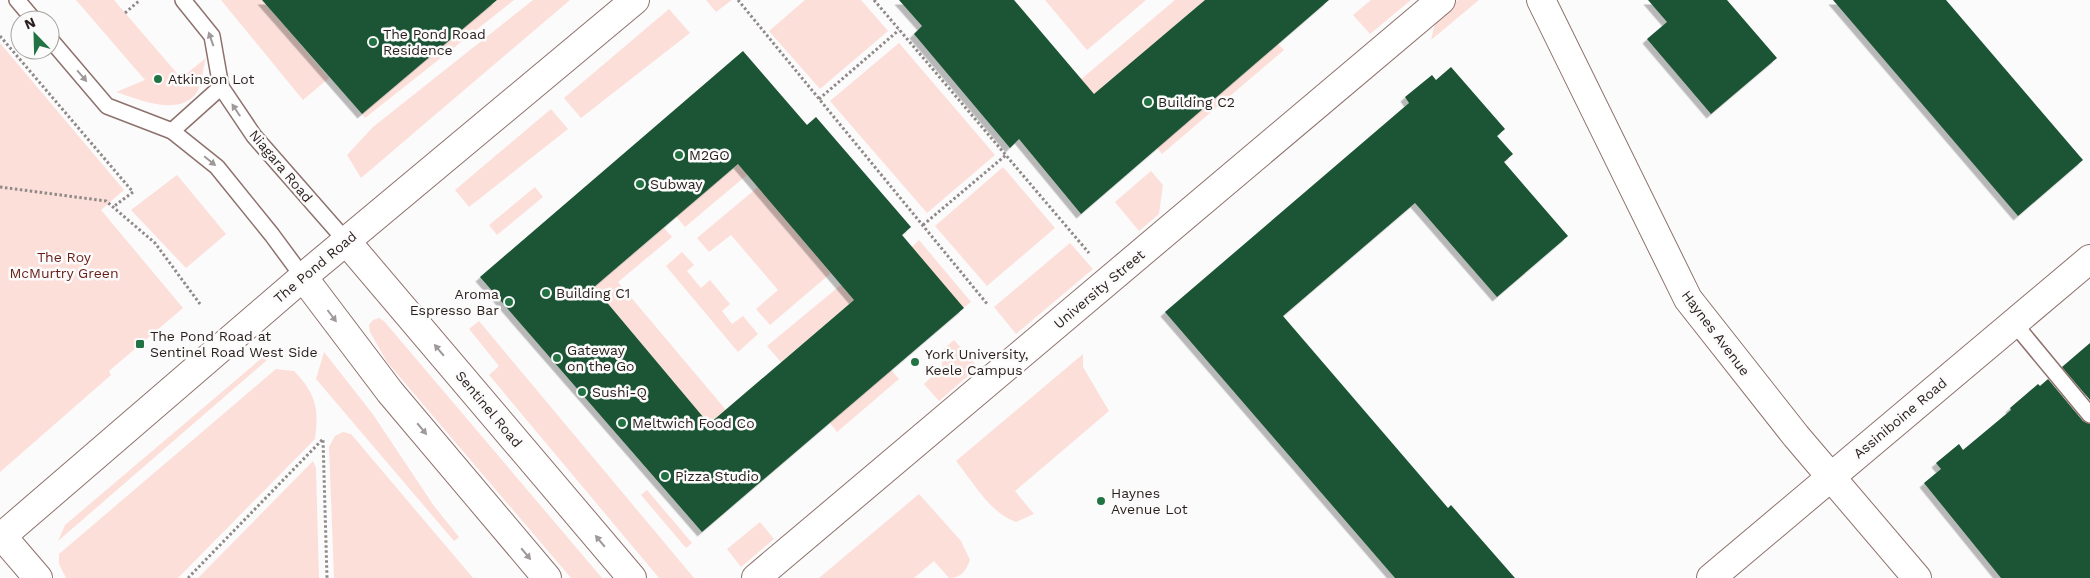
<svg xmlns="http://www.w3.org/2000/svg" width="2090" height="578" font-family="'Work Sans',sans-serif">
	<style>
		.green { fill: #fddfda }
		.building { fill: #1f5434; fill-rule: evenodd; filter: url(#shadow) }
		.lines { fill: none; stroke-linecap: round; stroke-linejoin: round }
		.lane-casing { stroke: #8e716c; stroke-width: 18 }
		.street-casing { stroke: #8e716c; stroke-width: 30 }
		.secondary-casing { stroke: #8e716c; stroke-width: 30 }
		.path { stroke: #8f8988; stroke-width: 3; stroke-dasharray: 2.5 2.5; stroke-linecap: butt }
		.lane { stroke: #fff; stroke-width: 15 }
		.street { stroke: #fff; stroke-width: 28 }
		.secondary { stroke: #fff; stroke-width: 28 }
		.oneway { fill: #9f9a99 }
		.poi-dot { fill: #227344; stroke: #fbfbfb; stroke-width: 2 }
		.labels { text-anchor: middle; dominant-baseline: central; stroke-width: 5; stroke-linejoin: round; paint-order: stroke }
		.poi-label { font-size: 14px; fill: #291e1c; stroke: #fbfbfb; text-anchor: start }
		.street-label { font-size: 14px; fill: #291e1c; stroke: #fbfbfb }
		.park-label { font-size: 14px; fill: #681d17; stroke: #fbfbfb }
	</style>
	<defs>
		<filter id="shadow"><feDropShadow dx="-4.5" dy="4.5" stdDeviation="0" flood-color="#0004"/></filter>
	</defs>
	<rect width="100%" height="100%" fill="#fbfbfb"/>
	<g class="green">
		<path d="M76 0H114L181 78 206 58C203 68 202 83 197 92 180 118 138 99 116 92L145 80Z"/>
		<path d="M221 0H262L329 78 303 100Z"/>
		<path d="M497 0H514L365 118 362 114Z"/>
		<path d="M533 0H570L361 178 347 155 373 127Z"/>
		<path d="M706 0H732L716 12Z"/>
		<path d="M805 0H861L888 31 820 89 769 31Z"/>
		<path d="M1045 0H1146L1087 50Z"/>
		<path d="M1175 0H1205L1073 112 1060 97Z"/>
		<path d="M1371 0H1411L1370 34 1353 15Z"/>
		<path d="M1458 0H1479L1431 40C1437 17 1436 12 1458 0Z"/>
		<path d="M669 9 690 33 581 118 564 98Z"/>
		<path d="M0 43 124 190 101 210 183 308 109 371 111 375 0 472Z"/>
		<path d="M899 43 995 155 927 213 830 101Z"/>
		<path d="M1278 44 1284 50 1162 154 1157 148Z"/>
		<path d="M551 109 568 129 469 207 455 190Z"/>
		<path d="M740 163 748 174 685 227 676 216Z"/>
		<path d="M1003 167 1055 228 987 286 935 226Z"/>
		<path d="M1151 171 1163 185 1159 214 1139 231 1115 202Z"/>
		<path d="M177 175 226 234 186 268 131 210Z"/>
		<path d="M535 187 543 197 497 235 489 225Z"/>
		<path d="M758 187 831 273 770 325 756 309 778 290 731 235 709 252 697 238Z"/>
		<path d="M664 228 672 237 618 282 726 410 709 424 594 287Z"/>
		<path d="M919 240 971 302 963 308 912 247Z"/>
		<path d="M1070 243 1093 269 1016 334 994 307Z"/>
		<path d="M682 252 694 265 687 271 701 288 710 280 730 304 722 311 732 324 743 316 758 334 738 352 666 266Z"/>
		<path d="M842 284 855 299 781 362 767 346Z"/>
		<path d="M379 318 384 321 602 578H571L387 362 370 332 369 325 373 320Z"/>
		<path d="M479 321 694 578H659L489 375 499 366 469 329Z"/>
		<path d="M954 340 978 367 939 401 924 384 942 367 941 351Z"/>
		<path d="M270 351 274 354 58 541 65 525Z"/>
		<path d="M324 352 372 413 434 506 459 537 454 541 316 379Z"/>
		<path d="M1083 354V367L1109 411 1015 491 1034 514 1016 522C990 513 973 482 956 461Z"/>
		<path d="M276 369 294 371C316 394 319 408 315 439L178 578H66L59 564V554Z"/>
		<path d="M891 370 899 379 837 432 830 423Z"/>
		<path d="M343 432 351 434 473 578H334L329 447 335 436Z"/>
		<path d="M313 461 316 468 319 578H198Z"/>
		<path d="M647 490 692 543 686 548 641 495Z"/>
		<path d="M919 494 961 541 970 560C966 571 961 578 949 578L934 561 914 578H819Z"/>
		<path d="M760 522 774 539 741 567 727 549Z"/>
	</g>
	<g class="building">
		<path d="M262 0H497L362 114Z"/>
		<path d="M899 0H1014L1094 94 1205 0H1329L1081 214 1019 139 1010 148 914 34 922 26Z"/>
		<path d="M1648 0H1727L1777 58 1711 114 1647 39 1667 22Z"/>
		<path d="M1833 0H1946L2083 160 2018 216Z"/>
		<path d="M743 51 807 125 816 117 911 227 902 235 964 308 702 532 480 277ZM738 164 854 300 709 424 594 287Z"/>
		<path d="M1451 67 1505 129 1497 136 1513 154 1504 162 1568 236 1497 297 1415 203 1283 316 1448 508 1451 505 1515 578H1395L1165 312 1409 103 1405 97 1432 75 1436 80Z"/>
		<path d="M2090 343V400L2062 367Z"/>
		<path d="M2048 379 2083 421 2090 424V578H2001L1924 483 1941 469 1936 463 1959 444 1963 450 2011 410 2010 408 2038 384 2040 386Z"/>
	</g>
	<g class="lines">
		<g class="lane-casing">
			<g id="lane">
				<path d="M17 0 34 20"/>
				<path d="M183 0 212 36 221 87 254 136 346 241"/>
				<path d="M50 39 107 106 172 131 221 87"/>
				<path d="M172 131 217 167 272 235 303 277"/>
				<path d="M2013 322 2090 415"/>
			</g>
		</g>
		<g class="street-casing">
			<g id="street">
				<path d="M1541 0 1688 299 1796 436 1917 578"/>
				<path d="M2 536 38 578"/>
				<path d="M756 578 1441 0"/>
				<path d="M1711 578 2090 259"/>
			</g>
		</g>
		<g class="secondary-casing">
			<g id="secondary">
				<path d="M346 241 632 578"/>
				<path d="M303 277 390 392 547 578"/>
				<path d="M0 538 303 277 635 0"/>
			</g>
		</g>
		<g class="path">
			<path d="M738 0 988 305"/>
			<path d="M874 0 1089 253"/>
			<path d="M125 13 140 0"/>
			<path d="M0 36 133 192 113 207"/>
			<path d="M819 99 899 30"/>
			<path d="M0 187 106 201 155 243 200 304"/>
			<path d="M923 225 1006 155"/>
			<path d="M188 578 323 439 327 578"/>
		</g>
		<use href="#lane" class="lane"/>
		<use href="#street" class="street"/>
		<use href="#secondary" class="secondary"/>
	</g>
	<defs><path id="oneway-solid" d="M-6-.8H1V-3.2L6.5 0L1 3.2V.8H-6Z" transform="scale(1.25)"/></defs>
	<g class="oneway">
		<use href="#oneway-solid" transform="translate(211 39) rotate(-109)"/>
		<use href="#oneway-solid" transform="translate(82 76) rotate(49)"/>
		<use href="#oneway-solid" transform="translate(236 110) rotate(-124)"/>
		<use href="#oneway-solid" transform="translate(210 161) rotate(39)"/>
		<use href="#oneway-solid" transform="translate(332 316) rotate(53)"/>
		<use href="#oneway-solid" transform="translate(439 350) rotate(-130)"/>
		<use href="#oneway-solid" transform="translate(422 429) rotate(50)"/>
		<use href="#oneway-solid" transform="translate(600 541) rotate(-130)"/>
		<use href="#oneway-solid" transform="translate(526 554) rotate(50)"/>
	</g>
	<g class="poi-dot">
		<circle cx="373" cy="42" r="5"/>
		<circle cx="158" cy="79" r="5"/>
		<circle cx="1148" cy="102" r="5"/>
		<circle cx="679" cy="155" r="5"/>
		<circle cx="640" cy="184" r="5"/>
		<circle cx="546" cy="293" r="5"/>
		<circle cx="509" cy="302" r="5"/>
		<rect x="135" y="339" width="10" height="10" rx="2.5"/>
		<circle cx="557" cy="358" r="5"/>
		<circle cx="915" cy="362" r="5"/>
		<circle cx="582" cy="392" r="5"/>
		<circle cx="622" cy="423" r="5"/>
		<circle cx="665" cy="476" r="5"/>
		<circle cx="1101" cy="501" r="5"/>
	</g>
	<g class="labels">
		<g class="poi-label">
			<text x="383" y="34">The Pond Road<tspan x="383" dy="16">Residence</tspan></text>
			<text x="168" y="79">Atkinson Lot</text>
			<text x="1158" y="102">Building C2</text>
			<text x="689" y="155">M2GO</text>
			<text x="650" y="184">Subway</text>
			<text x="556" y="293">Building C1</text>
			<text x="499" y="294" text-anchor="end">Aroma<tspan x="499" dy="16">Espresso Bar</tspan></text>
			<text x="150" y="336">The Pond Road at<tspan x="150" dy="16">Sentinel Road West Side</tspan></text>
			<text x="567" y="350">Gateway<tspan x="567" dy="16">on the Go</tspan></text>
			<text x="925" y="354">York University,<tspan x="925" dy="16">Keele Campus</tspan></text>
			<text x="592" y="392">Sushi-Q</text>
			<text x="632" y="423">Meltwich Food Co</text>
			<text x="675" y="476">Pizza Studio</text>
			<text x="1111" y="493">Haynes<tspan x="1111" dy="16">Avenue Lot</tspan></text>
		</g>
		<g class="street-label">
			<text transform="translate(281 166) rotate(50)">Niagara Road</text>
			<text transform="translate(315 267) rotate(-40)">The Pond Road</text>
			<text transform="translate(1099 289) rotate(-40)">University Street</text>
			<text transform="translate(1716 333) rotate(53)">Haynes Avenue</text>
			<text transform="translate(489 409) rotate(50)">Sentinel Road</text>
			<text transform="translate(1900 418) rotate(-40)">Assiniboine Road</text>
		</g>
		<g class="park-label">
			<text x="64" y="257">The Roy<tspan x="64" dy="16">McMurtry Green</tspan></text>
		</g>
	</g>
	<g transform="translate(35 35) rotate(337)"><circle r="24" fill="#fbfbfb" stroke="#a7a3a2"/>
	<path d="M0-4L9 19L0 12L-9 19Z" fill="#227344"/>
	<text y="-8" font-size="14" font-weight="bold" text-anchor="middle" fill="#291e1c">N</text>
	</g>
</svg>
